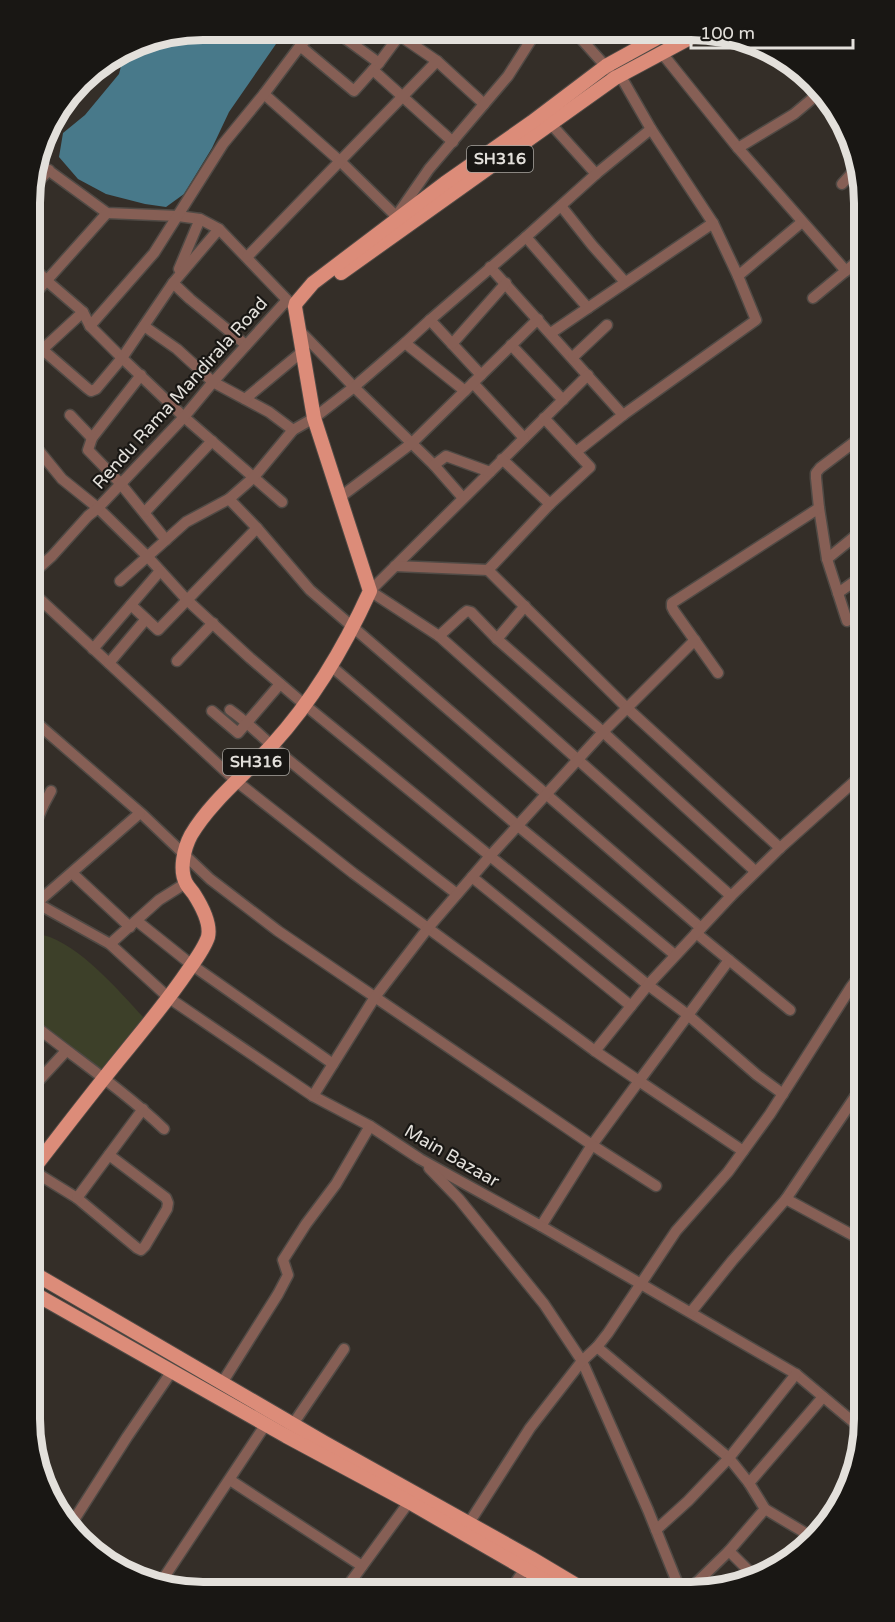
<svg xmlns="http://www.w3.org/2000/svg" width="895" height="1622" font-family="'Varela Round',sans-serif">
	<style>
		.green { fill: #3d4029 }
		.water { fill: #48798a }
		.lines { fill: none; stroke-linecap: round; stroke-linejoin: round }
		.minor-casing { stroke: #504a45; stroke-width: 13 }
		.major-casing { stroke: #504a45; stroke-width: 16 }
		.minor { stroke: #865f55; stroke-width: 10 }
		.major { stroke: #dc8c79; stroke-width: 14 }
		.labels { text-anchor: middle; dominant-baseline: central; stroke-width: 4.5; stroke-linejoin: round; paint-order: stroke }
		.shield { fill: #191714; stroke: #a6a49f; stroke-width: 1.5 }
		.shield-label { font-size: 16px; font-weight: bold; fill: #e3e0db }
		.street-label { font-size: 18px; fill: #e3e0db; stroke: #191714 }
		.rim { fill: none; stroke: #e3e0db; stroke-width: 8 }
	</style>
	<rect width="100%" height="100%" fill="#342e28"/>
	<path class="green" d="M43 935C79 944 119 991 144 1018L99 1073 30 1017 31 949Z"/>
	<path class="water" d="M203 30 285 31 229 112 212 148 184 194 166 207 145 204 106 194 78 179 59 157 63 133 85 115 119 74 125 51 137 43Z"/>
	<g class="lines">
		<g class="minor-casing">
			<g id="minor">
				<path d="M335 31 379 63"/>
				<path d="M393 31 437 61 484 104"/>
				<path d="M575 32 609 70"/>
				<path d="M300 46 354 91 379 63 399 36"/>
				<path d="M661 52 738 148 846 271"/>
				<path d="M100 66 106 70"/>
				<path d="M373 70 453 142"/>
				<path d="M264 94 341 162 396 216"/>
				<path d="M550 123 596 174"/>
				<path d="M738 148 794 114 819 93"/>
				<path d="M37 162 107 213 178 216 200 219 219 229 292 305"/>
				<path d="M842 184 859 165"/>
				<path d="M31 189 49 170"/>
				<path d="M561 206 592 245 625 282"/>
				<path d="M395 218 429 169 508 76 536 32"/>
				<path d="M526 237 588 308"/>
				<path d="M247 257 437 61"/>
				<path d="M490 267 623 415"/>
				<path d="M179 269 200 219"/>
				<path d="M738 276 802 222"/>
				<path d="M173 283 190 299 246 345"/>
				<path d="M31 298 107 213"/>
				<path d="M813 298 865 255"/>
				<path d="M83 312 90 326 122 358 184 417 282 502"/>
				<path d="M430 320 481 375"/>
				<path d="M90 326 154 253 223 144 264 94 300 46 314 31"/>
				<path d="M144 326 177 349 213 382 269 412 293 430"/>
				<path d="M298 329 354 387 434 465 463 498"/>
				<path d="M551 333 713 223"/>
				<path d="M405 343 465 391"/>
				<path d="M452 344 506 283"/>
				<path d="M511 345 563 400"/>
				<path d="M43 350 87 388 91 391 96 389 122 358 173 283 219 229"/>
				<path d="M573 357 607 325"/>
				<path d="M31 360 83 312 47 281 31 265"/>
				<path d="M141 375 92 438 88 450 120 483 166 540"/>
				<path d="M588 375 370 591 439 636 731 896"/>
				<path d="M473 383 524 438"/>
				<path d="M245 399 303 351"/>
				<path d="M70 415 92 438"/>
				<path d="M31 441 62 479 98 508 147 556 187 600 250 658 305 705 648 985 688 1015 757 1075 783 1094"/>
				<path d="M576 452 623 415 756 320 738 276 713 223 651 129 620 75"/>
				<path d="M502 459 550 504"/>
				<path d="M434 465 446 456 490 472"/>
				<path d="M339 498 412 443 538 319"/>
				<path d="M145 512 212 441"/>
				<path d="M257 528 310 590 701 928"/>
				<path d="M827 559 865 528"/>
				<path d="M395 566 488 570 550 504 590 467 544 418"/>
				<path d="M488 570 627 708 780 848"/>
				<path d="M31 575 52 556 88 516 98 508 184 417 213 382 287 300"/>
				<path d="M120 581 186 522 229 499"/>
				<path d="M31 591 236 781 353 873 595 1051 639 1081 592 1145 541 1226"/>
				<path d="M838 593 865 574"/>
				<path d="M131 605 158 630 257 528 229 499 254 477 293 430 314 418 354 387 405 343 430 320 526 237 596 174 651 129"/>
				<path d="M847 621 827 559 819 508 816 478V473L820 468 865 434"/>
				<path d="M439 636 463 614 467 611 471 612 497 639 603 732 755 871"/>
				<path d="M497 639 525 606"/>
				<path d="M93 649 160 571"/>
				<path d="M177 661 213 623"/>
				<path d="M109 663 146 619"/>
				<path d="M331 666 518 826 675 955"/>
				<path d="M718 673 674 611 672 607V603L819 508"/>
				<path d="M230 710C250 724 267 742 285 757 342 804 399 850 457 894"/>
				<path d="M212 711 238 733 280 684"/>
				<path d="M31 718 143 815 210 879 278 931 592 1145 656 1186"/>
				<path d="M31 797 43 806"/>
				<path d="M31 834 43 806 51 791"/>
				<path d="M72 873 130 927"/>
				<path d="M472 877 631 1006"/>
				<path d="M31 900 110 944 169 998 313 1096 370 1126 420 1159 541 1226 796 1374 864 1431"/>
				<path d="M31 908 140 813"/>
				<path d="M137 921 192 965 333 1064"/>
				<path d="M696 933 729 960 639 1081 743 1151"/>
				<path d="M110 944 159 900 186 883"/>
				<path d="M729 960 790 1010"/>
				<path d="M30 1022C75 1058 123 1090 164 1129"/>
				<path d="M595 1051 648 985 731 896 780 848 865 772"/>
				<path d="M30 1090 66 1051"/>
				<path d="M313 1096 375 997 428 928 490 856 603 732 695 640"/>
				<path d="M429 1168 459 1199 544 1304 582 1361 648 1510 681 1592"/>
				<path d="M30 1169 77 1198 137 1248 141 1250 145 1246 167 1209 168 1203 166 1198 109 1155"/>
				<path d="M77 1198 143 1109"/>
				<path d="M786 1199 865 1082"/>
				<path d="M856 1237 857 1250 865 1260"/>
				<path d="M691 1312 732 1261 786 1199 856 1237 865 1239"/>
				<path d="M597 1347 729 1458 749 1483 765 1509 812 1537"/>
				<path d="M222 1383 278 1294 288 1275 283 1260 306 1224 336 1184 370 1126"/>
				<path d="M289 1430 344 1349"/>
				<path d="M230 1480 362 1566"/>
				<path d="M749 1483 823 1397"/>
				<path d="M72 1523 127 1437 172 1371"/>
				<path d="M469 1523 530 1428 582 1361 597 1347 608 1333 676 1231 728 1172 770 1114 851 987 865 968"/>
				<path d="M656 1530 688 1501 729 1458 796 1374"/>
				<path d="M88 1547 92 1551"/>
				<path d="M729 1551 755 1577"/>
				<path d="M165 1577 181 1590"/>
				<path d="M161 1582 266 1424"/>
				<path d="M344 1591 409 1502"/>
				<path d="M510 1591 528 1564"/>
				<path d="M687 1592 729 1551 765 1509"/>
			</g>
		</g>
		<g class="major-casing">
			<g id="major">
				<path d="M341 273 615 78 699 33"/>
				<path d="M30 1173C62 1132 93 1091 126 1051 147 1025 168 1000 187 972 194 962 204 949 208 937 211 924 201 905 194 894 192 891 188 887 186 883 179 870 184 848 191 835 211 801 247 773 273 744 314 699 345 646 370 591L314 418 295 307 296 303 313 283 445 183 532 122 606 66 666 33"/>
				<path d="M30 1271 325 1443 531 1558 588 1592"/>
				<path d="M30 1291 286 1436 409 1502 565 1592"/>
			</g>
		</g>
		<use href="#minor" class="minor"/>
		<use href="#major" class="major"/>
	</g>
	<g class="labels">
		<g class="shield">
			<rect x="467" y="146" width="66" height="26" rx="4.5"/>
			<rect x="223" y="749" width="66" height="26" rx="4.5"/>
		</g>
		<g class="shield-label">
			<text x="500" y="159">SH316</text>
			<text x="256" y="762">SH316</text>
		</g>
		<g class="street-label">
			<text transform="translate(180 393) rotate(-48)">Rendu Rama Mandirala Road</text>
			<text transform="translate(452 1156) rotate(30)">Main Bazaar</text>
		</g>
	</g>
	<path d="M0 0H895V1622H0ZM203 40H691A163 163 0 0 1 854 203V1419A163 163 0 0 1 691 1582H203A163 163 0 0 1 40 1419V203A163 163 0 0 1 203 40Z" fill="#191714" fill-rule="evenodd"/>
	<path class="rim" d="M203 40H691A163 163 0 0 1 854 203V1419A163 163 0 0 1 691 1582H203A163 163 0 0 1 40 1419V203A163 163 0 0 1 203 40Z"/>
	<path d="M691 39v9h162v-9" fill="none" stroke="#e3e0db" stroke-width="3"/>
	<text x="700" y="39" font-size="18" fill="#e3e0db" stroke="#191714" stroke-width="4.5" paint-order="stroke">100 m</text>
</svg>
